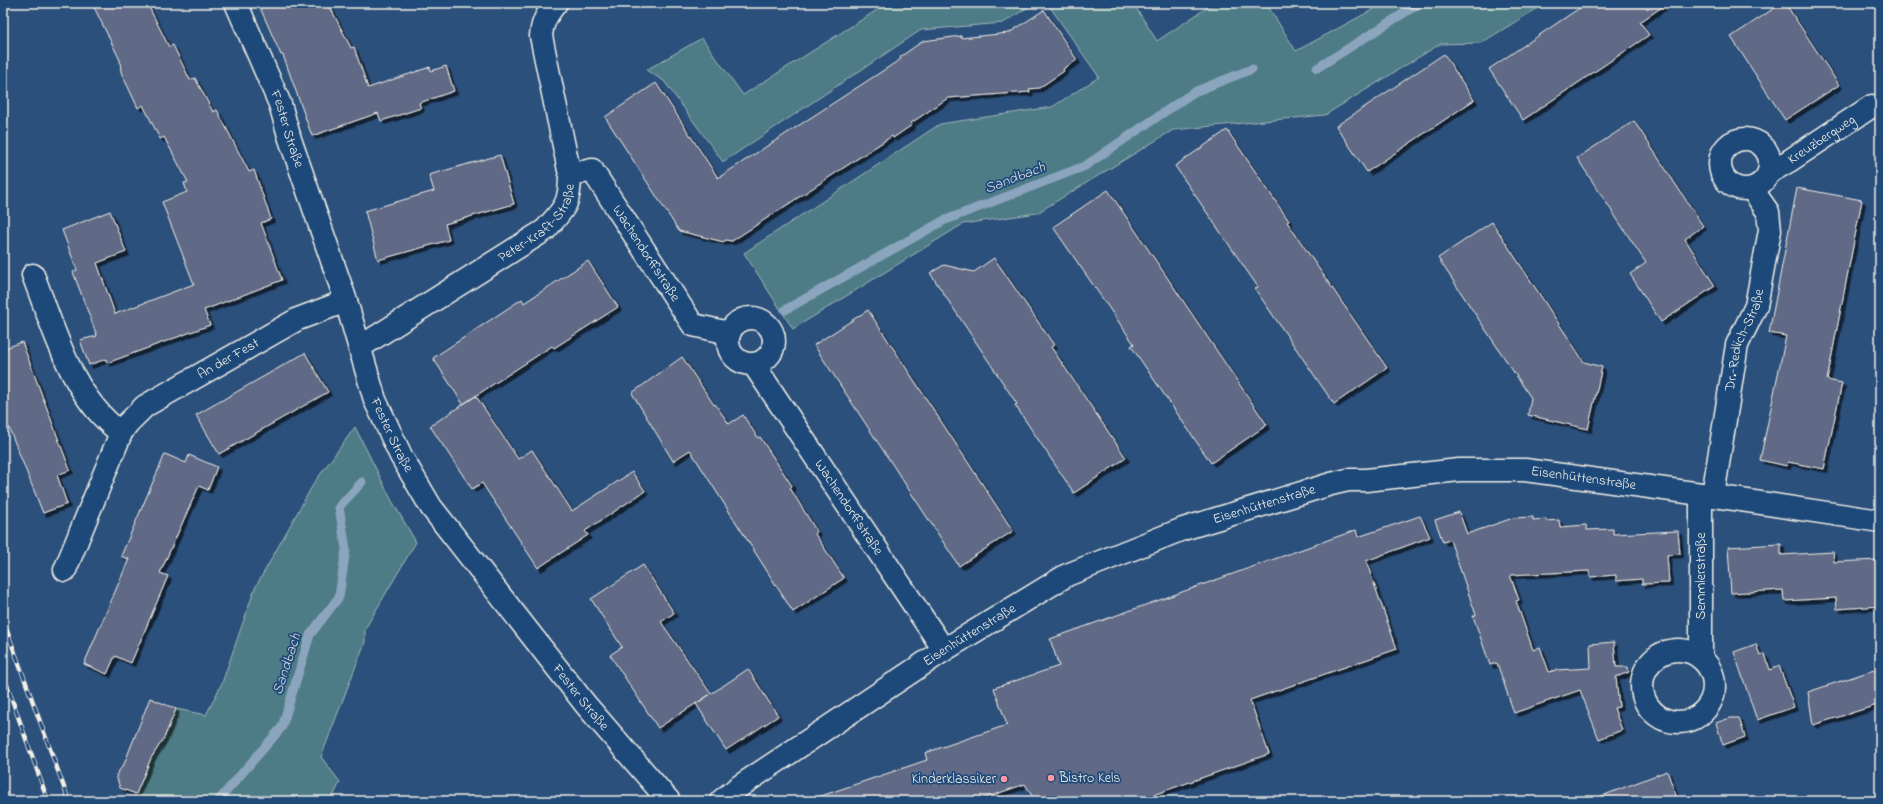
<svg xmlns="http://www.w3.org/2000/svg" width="1883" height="804" font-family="'Indie Flower',sans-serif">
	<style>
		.green { fill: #4e7c86; stroke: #a1b6b7 }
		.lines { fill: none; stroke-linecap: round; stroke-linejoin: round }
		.stream { stroke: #8ca5be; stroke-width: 9 }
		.building { fill: #616985; stroke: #f4f1e8; filter: url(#shadow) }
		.street-casing { stroke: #f4f1e8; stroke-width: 25 }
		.street { stroke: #1f4a7a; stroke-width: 22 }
		.rail-casing { stroke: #f4f1e8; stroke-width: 4.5 }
		.rail { stroke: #1f4a7a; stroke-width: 3; stroke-dasharray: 9; stroke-linecap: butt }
		.poi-dot { fill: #ff9aa2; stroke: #1f4a7a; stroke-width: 1.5 }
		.labels { text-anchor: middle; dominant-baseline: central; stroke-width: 3.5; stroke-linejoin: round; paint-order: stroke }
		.street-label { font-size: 14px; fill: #f4f1e8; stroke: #1f4a7a }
		.poi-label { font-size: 14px; fill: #f4f1e8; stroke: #1f4a7a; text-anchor: start }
		.water-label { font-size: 15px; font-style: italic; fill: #dadede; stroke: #1f4a7a }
	</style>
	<defs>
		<filter id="shadow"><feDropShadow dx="3.5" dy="3.5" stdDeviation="0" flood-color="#0009"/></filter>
	</defs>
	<rect width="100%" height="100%" fill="#2c507c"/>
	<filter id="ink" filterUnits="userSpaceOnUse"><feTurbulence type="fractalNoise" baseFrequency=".025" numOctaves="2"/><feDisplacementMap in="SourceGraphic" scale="8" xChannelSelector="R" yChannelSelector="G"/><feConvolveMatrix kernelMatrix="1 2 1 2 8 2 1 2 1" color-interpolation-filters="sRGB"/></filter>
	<g filter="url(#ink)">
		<g class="green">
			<path d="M888 3H1035L1003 23 921 30 723 162 664 81 646 70 702 38 743 95Z"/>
			<path d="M1037 3H1133L1157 41 1214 3H1266L1296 51 1385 3H1546L1481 43 1440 44 1325 115 1173 130 1037 213 963 224 793 329 744 253 940 124 1052 107 1099 77 1050 7Z"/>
			<path d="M355 427 392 501 416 542 365 629V642L321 757 340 782 331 801H132L156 746C167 740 171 720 176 709L206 715 222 683 255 588 314 483Z"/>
		</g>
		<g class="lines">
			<g class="stream">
				<path d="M1317 68 1420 3"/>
				<path d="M785 310 943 221 1085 166 1194 92 1252 69"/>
				<path d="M218 801 282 727 310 635 339 597 346 549 339 507 362 482"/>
			</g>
		</g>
		<g class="building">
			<path d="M92 3H147L169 47 173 45 190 80 195 78 213 112 217 110 249 172 254 170 271 219 261 223 282 280 204 310 210 325 107 363 106 359 89 365 80 340 97 336 73 272 77 270 62 230 110 211 126 252 97 263 115 314 194 284 162 202 187 192 184 183 188 182 164 137 160 139 143 105 138 108 121 72 120 60Z"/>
			<path d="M258 3H328L351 48 354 47 368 88 430 67 431 71 446 66 454 91 419 103 421 108 381 121 378 113 312 136 283 55H281Z"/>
			<path d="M1587 3H1668L1640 22 1649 35 1523 120 1489 69Z"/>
			<path d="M1782 3H1785L1839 85 1785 120 1731 37Z"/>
			<path d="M1044 10 1077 60 1063 69 1064 71 1039 88 1029 89 1030 92 948 98 911 123 912 125 893 138 892 136 732 241 725 240 724 242 679 231 605 117 656 83 718 178 901 59 900 57 923 41 961 36V38L1009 33Z"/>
			<path d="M1444 54 1474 100 1367 172 1336 126Z"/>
			<path d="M1634 121 1703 226 1685 239 1715 286 1661 322 1630 274 1646 263 1577 158Z"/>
			<path d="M1227 130 1289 221 1287 222 1387 368 1334 404 1255 289 1258 287 1175 166Z"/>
			<path d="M500 155 514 204 445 224 449 240 378 260 365 211 434 191 429 175Z"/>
			<path d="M1797 188 1862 200 1827 380 1842 383 1824 469 1788 462 1787 466 1760 460 1786 336 1769 333Z"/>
			<path d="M1108 190 1267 425 1211 463 1131 346 1134 344 1053 227Z"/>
			<path d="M1492 222 1584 362 1602 367 1588 429 1528 415 1531 398 1438 258Z"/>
			<path d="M994 258 1054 345 1051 347 1126 458 1074 493 1015 405 1017 404 930 273 944 265 974 272Z"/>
			<path d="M588 261 618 307 554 348 552 346 463 404 433 358 522 299 524 303Z"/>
			<path d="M868 310 1013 531 959 566 814 345Z"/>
			<path d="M22 342 70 470 57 475 67 504 43 513 3 413V349Z"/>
			<path d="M305 353 328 392 219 454 196 415Z"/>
			<path d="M682 357 714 405 715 404 729 424 743 415 758 438 760 437 792 486 790 488 817 532 815 534 844 578 793 612 690 450 673 461 632 393Z"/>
			<path d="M476 396 518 459 532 450 572 511 632 472 645 491 585 531 588 535 538 568 482 483 472 489 430 426Z"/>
			<path d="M165 454 186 463 189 455 217 467 208 490 199 486 189 508 160 573 168 576 131 663 115 656 107 674 84 664 129 559 121 556Z"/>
			<path d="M1459 512 1467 534 1513 518 1533 517V520L1546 519V521L1559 520 1560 527 1586 525 1587 530 1613 529V534L1678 531 1680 554 1667 555 1669 583 1642 584V579L1616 581V575L1590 577 1589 571 1510 575 1519 600 1516 601 1533 650 1540 647 1549 672 1556 670 1591 668 1590 644 1614 642 1616 667H1628L1629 672 1616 677 1619 707 1614 708 1622 730 1599 739 1580 690 1514 713 1497 663 1490 665 1473 616 1476 615 1450 540 1443 542 1435 520Z"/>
			<path d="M1420 516 1430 537 1366 561 1397 649 1250 700 1269 754 1136 801H1035L1025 784 976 801H819L818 797 927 760 925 753 1007 725 994 688 1059 666 1050 639 1356 530 1358 537Z"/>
			<path d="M1781 544V555L1833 552 1834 562 1880 560V606L1837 609 1836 598 1784 601 1783 590 1731 593 1728 547Z"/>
			<path d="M643 565 674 613 661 622 711 694 748 669 778 716 726 750 696 704 709 695 658 728 610 655 622 647 591 599Z"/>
			<path d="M1756 644 1760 656 1765 654 1770 670 1779 666 1794 707 1757 720 1734 652Z"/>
			<path d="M1880 668V704L1813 725 1808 692Z"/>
			<path d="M150 698 176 709 164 738 151 758 136 794 120 788 116 775 124 764Z"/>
			<path d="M1730 718H1739L1745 737 1723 745 1716 723Z"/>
			<path d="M1667 771 1678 801H1595L1594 799Z"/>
		</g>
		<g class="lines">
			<g class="street-casing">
				<g id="street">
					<path id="s1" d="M236 3 280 104 290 139 346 301 375 400 401 456 431 507 586 705 669 801"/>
					<circle cx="1745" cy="164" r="25"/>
					<path id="s2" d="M1770 172 1789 161 1872 106"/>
					<path id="s3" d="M570 175 592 170 693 325 729 333"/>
					<path d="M33 275C55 331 71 396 121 433"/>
					<circle cx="751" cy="341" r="23"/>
					<path id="s4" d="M360 347 545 230C565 208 570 204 570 175L541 36C542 22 547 14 556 3"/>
					<path id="s5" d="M754 365 944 650"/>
					<path d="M1701 494V658"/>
					<path id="s6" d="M1713 495 1737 345 1756 306 1770 230 1768 212 1752 189"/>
					<path id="s7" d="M65 570 121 433 127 424 145 406 298 319 346 301"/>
					<circle cx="1678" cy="686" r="36"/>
					<path id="s8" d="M721 801 740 786 944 650 1067 575 1183 529 1331 484 1348 480H1366L1459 470H1525L1701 494 1880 521"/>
				</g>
			</g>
			<use href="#street" class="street"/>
			<g class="rail-casing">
				<g id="rail">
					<path d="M3 620 69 801"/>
					<path d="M3 674 48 801"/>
				</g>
			</g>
			<use href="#rail" class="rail"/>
		</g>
	</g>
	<g class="poi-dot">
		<circle cx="1051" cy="778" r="4"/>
		<circle cx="1004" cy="779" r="4"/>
	</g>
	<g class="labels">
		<g class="street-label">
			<text stroke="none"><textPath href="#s1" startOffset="136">Fester Straße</textPath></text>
			<text stroke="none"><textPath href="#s2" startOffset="61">Kreuzbergweg</textPath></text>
			<text stroke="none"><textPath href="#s4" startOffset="219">Peter-Kraft-Straße</textPath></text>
			<text stroke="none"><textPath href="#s3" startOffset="122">Wachendorffstraße</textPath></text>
			<text stroke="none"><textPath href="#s6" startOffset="159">Dr.-Redlich-Straße</textPath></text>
			<text stroke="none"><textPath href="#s7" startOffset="280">An der Fest</textPath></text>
			<text stroke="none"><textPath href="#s1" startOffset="460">Fester Straße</textPath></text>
			<text stroke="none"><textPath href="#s8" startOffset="947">Eisenhüttenstraße</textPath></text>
			<text stroke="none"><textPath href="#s8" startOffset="623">Eisenhüttenstraße</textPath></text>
			<text stroke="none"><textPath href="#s5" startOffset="171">Wachendorffstraße</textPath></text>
			<text transform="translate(1701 576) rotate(-90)">Semmlerstraße</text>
			<text stroke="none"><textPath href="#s8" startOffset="299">Eisenhüttenstraße</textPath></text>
			<text stroke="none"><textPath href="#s1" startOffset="784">Fester Straße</textPath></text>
		</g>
		<g class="poi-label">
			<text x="1059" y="778">Bistro Kels</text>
			<text x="996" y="779" text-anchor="end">Kinderklassiker</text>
		</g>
		<g class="water-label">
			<text transform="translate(1015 178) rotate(-21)">Sandbach</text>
			<text transform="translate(287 664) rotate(-72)">Sandbach</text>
		</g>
	</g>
	<rect width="1883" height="804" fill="none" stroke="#1f4a7a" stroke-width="16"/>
	<rect x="8" y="8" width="1867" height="788" fill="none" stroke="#f4f1e8" stroke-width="1.5" filter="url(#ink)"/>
</svg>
